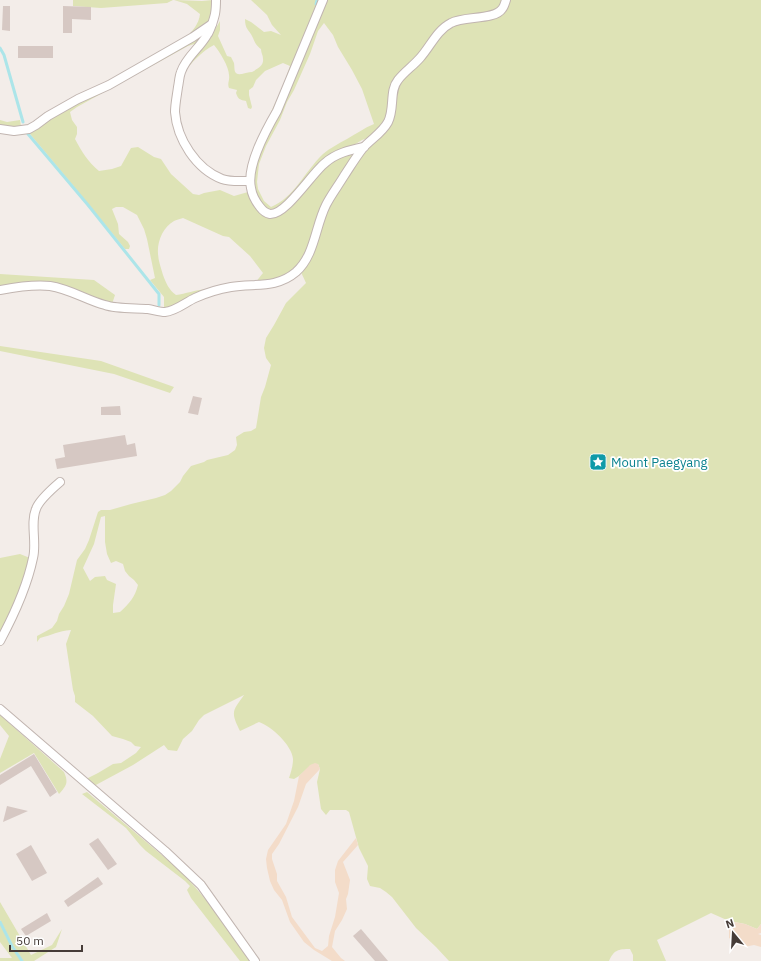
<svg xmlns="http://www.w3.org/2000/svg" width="761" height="961" font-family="'IBM Plex Sans',sans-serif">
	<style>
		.green { fill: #dee3b6; fill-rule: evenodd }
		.sand { fill: #f3dcc9 }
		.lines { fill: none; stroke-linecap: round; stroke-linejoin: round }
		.stream { stroke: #ace5e9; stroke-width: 3 }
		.building { fill: #d6c8c3 }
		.minor-casing { stroke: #c1b5b0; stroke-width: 10 }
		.minor { stroke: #fff; stroke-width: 8 }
		.labels { text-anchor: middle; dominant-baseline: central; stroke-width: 3.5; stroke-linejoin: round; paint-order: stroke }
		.culture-label { font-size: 13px; fill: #0d838f; stroke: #fff; text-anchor: start }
	</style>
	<rect width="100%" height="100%" fill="#f3ede9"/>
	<g class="green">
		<path d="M73 0H173L167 3 101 8 73 6Z"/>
		<path d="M174 0 202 1 213 0 210 23 184 39C192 32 199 24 200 14L187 4Z"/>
		<path d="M251 0H317V4L318 0H320L275 110 266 123 283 86 290 66 283 63 265 71 256 80 253 87 249 90V95L252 107 251 109 248 108 246 101C240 100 238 99 236 93L237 90 229 88C227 83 230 80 229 75 229 67 220 52 214 45 202 51 191 63 183 74L189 62 205 46 220 21V30L218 36 227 56 231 57C232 59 233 61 234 63 235 70 233 75 242 74 246 73 248 72 252 72 257 69 264 66 263 59 263 55 261 53 261 49 256 45 255 43 253 38 249 29 245 30 245 19L251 22 264 32 271 31 281 35 272 25 267 15Z"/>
		<path d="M326 0H504L500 9 493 12 458 18 425 49 396 78 387 120 373 136 362 140 349 148 298 189 278 208 270 211 265 209 260 203 252 181 259 153ZM324 23 333 35 338 47 352 70 362 89 374 124C364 128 356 134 347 139 338 144 330 148 323 154 305 171 294 198 271 207L264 201 258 189 257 182 259 164 266 146 280 120 287 102 294 90 310 54 318 31Z"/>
		<path d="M508 0H761V924L757 929 745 924 729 921 711 913 657 940 666 961H633V955L630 949C618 949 614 950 609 961H449L436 947 416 928 392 897 386 892 380 888 370 886 367 879 368 866 359 848 349 812 346 810H330L326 815 321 809 317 782 320 769 318 764 311 765 299 776 294 779 289 778C291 772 293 766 293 759 292 745 271 726 259 722L240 731C230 711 233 711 244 695L204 715 199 720 192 731 183 739 177 751 168 750 164 745 133 765 94 786 86 779 98 773 113 764 121 763 136 753 141 747 135 746 131 742 123 739 112 736 93 716 75 702V696L73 690 66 644 71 630C58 631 52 635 40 638L37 642V636L52 628 57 621 59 614 64 606 69 594 77 560 85 549 89 540 98 512 101 510H110L131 504 156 498 165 495 171 491 180 482 183 476 191 466 204 462 207 460 228 455 235 450 237 445 236 437 244 432 251 431 256 428 261 397 265 387 271 365 266 358 264 348 266 338 274 325 286 303 306 283 300 270 322 217 357 160 384 132 395 88 439 37 452 24 486 18ZM105 516V542L107 554 111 563 116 561 123 564 125 571 129 576 134 580 138 585C135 597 129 604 120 612L113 613V605L116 584 107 580 105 576 95 577 90 581 83 568 94 544 101 517Z"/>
		<path d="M196 38H201L197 45 194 44 188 46 77 107 70 112 72 120 77 127V134L75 139C82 152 88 162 99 171L112 169 121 166 131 148 138 147 154 157 161 159 171 174 193 194 199 195 204 193 220 190 234 196 248 192 271 217 334 159 351 153 354 154 307 252 294 271 275 281 255 283 263 273 250 256 229 237 223 236 183 218C180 219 176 220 174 221 163 227 157 242 158 253 158 260 161 268 163 275 166 283 169 290 176 295 187 294 199 288 210 290L164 310V297L150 280 155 278 147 239 144 229 137 215 123 207H116L112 209 118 224 119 234 128 242 130 246 129 249H125L76 189 30 134V131L49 118Z"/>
		<path d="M0 120 7 122 20 120 21 126 15 128 0 126Z"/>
		<path d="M0 274 94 280 115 295 112 304 74 290 0 288Z"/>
		<path d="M0 346 101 361 174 387 170 393 114 374 0 351Z"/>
		<path d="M20 554 30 558 21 591 0 636V558Z"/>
		<path d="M0 715 64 772C69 783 66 786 59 794L34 753 0 773V759L9 736 0 725Z"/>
		<path d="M87 792 176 867C205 895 227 928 250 961H240L191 898 187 890 190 886 185 881 146 851 140 845 126 828 82 794Z"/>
		<path d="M0 902 31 955 52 945 62 929 56 947 34 961H23L13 945 0 920Z"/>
		<path d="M0 923 12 946 21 961H0V958H12L0 942Z"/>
	</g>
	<g class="sand">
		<path d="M315 763 318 764 320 769 306 784 298 807 279 844 272 854V859L277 874V881L286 897 292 917 315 948 322 951 328 946 329 936 335 917 339 893 335 882V870L338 861 356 838 358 845 343 862 350 880 348 894 346 899 347 909 342 920 335 931 332 947 341 958 345 961H332L314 950 304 942 290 922 282 900 274 890 270 881 267 868 266 859 268 850 286 824 294 801 299 776 310 765Z"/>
		<path d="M729 921 745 924 757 929 761 924V933L758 934 761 935V947L754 945 744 947 729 938Z"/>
	</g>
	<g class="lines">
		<g class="stream">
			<path d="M316 4 317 0"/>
			<path d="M0 48 4 55 23 122"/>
			<path d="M28 134 88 205 159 294V305"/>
			<path d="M0 922 12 946 22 961"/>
		</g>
	</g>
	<g class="building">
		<path d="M3 6H10V31L2 30Z"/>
		<path d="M63 6 91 7V20L72 19V33H63Z"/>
		<rect x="18" y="46" width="35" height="12"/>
		<path d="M193 396 202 398 198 415 188 413Z"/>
		<path d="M120 406 121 415H101V407Z"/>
		<path d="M125 435 127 445 135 443 137 456 57 469 55 459 65 457 63 445Z"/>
		<path d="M34 754 57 792 50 797 31 766 0 785V775Z"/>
		<path d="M7 806 28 811 3 822Z"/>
		<path d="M98 838 117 864 108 870 89 844Z"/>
		<path d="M31 845 47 873 32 881 16 854Z"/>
		<path d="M98 877 103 884 68 907 64 901Z"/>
		<path d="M47 913 51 921 26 936 21 929Z"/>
		<path d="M361 929 388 961H375L353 936Z"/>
	</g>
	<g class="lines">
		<g class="minor-casing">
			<g id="minor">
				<path d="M216 0C216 12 215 16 211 27 210 29 209 33 207 35 199 49 186 57 181 72 179 77 179 83 178 87 177 95 175 104 175 112 177 139 196 169 222 179 230 182 241 181 249 181"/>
				<path d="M323 0 277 111C266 130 246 166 251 188 252 195 256 202 260 207 263 211 265 213 270 214 286 215 312 173 325 163 336 153 350 150 364 147"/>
				<path d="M0 129 14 131 29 129 36 125 48 116 78 99 109 85 193 37 212 24"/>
				<path d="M0 290C16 287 34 284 50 286 70 289 86 300 105 305 116 309 135 308 148 309 154 310 160 312 165 312 176 311 186 302 195 298 206 293 219 289 231 287 254 283 276 289 296 272 315 255 315 227 326 205 331 195 338 186 344 176 350 167 356 157 363 148 371 139 382 133 388 122 395 108 389 91 398 80 404 72 413 66 420 58 430 47 437 30 451 23 463 16 495 20 502 9 504 7 505 3 506 0"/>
				<path d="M0 641C14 615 27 587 33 558 37 543 30 523 36 509 39 500 53 488 60 482"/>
				<path d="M0 709 165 851 201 885 255 961"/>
			</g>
		</g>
		<use href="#minor" class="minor"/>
	</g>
	<defs>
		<g id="sight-square" transform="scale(0.9)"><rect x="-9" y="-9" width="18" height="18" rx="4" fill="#0f9aa8" stroke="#fff"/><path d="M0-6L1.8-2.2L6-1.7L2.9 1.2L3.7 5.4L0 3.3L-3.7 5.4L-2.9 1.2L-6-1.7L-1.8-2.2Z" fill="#fff"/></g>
	</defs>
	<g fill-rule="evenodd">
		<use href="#sight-square" x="598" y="462"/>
	</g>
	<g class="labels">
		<g class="culture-label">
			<text x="611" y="462">Mount Paegyang</text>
		</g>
	</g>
	<g transform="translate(733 933) rotate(342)" stroke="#ffffff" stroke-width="3" paint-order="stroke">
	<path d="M0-3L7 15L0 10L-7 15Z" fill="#463c38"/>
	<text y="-6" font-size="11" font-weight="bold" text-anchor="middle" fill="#463c38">N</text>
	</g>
	<path d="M10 945v6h72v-6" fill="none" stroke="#463c38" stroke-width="2"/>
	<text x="16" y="945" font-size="12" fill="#463c38" stroke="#ffffff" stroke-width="3" paint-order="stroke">50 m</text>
</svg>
